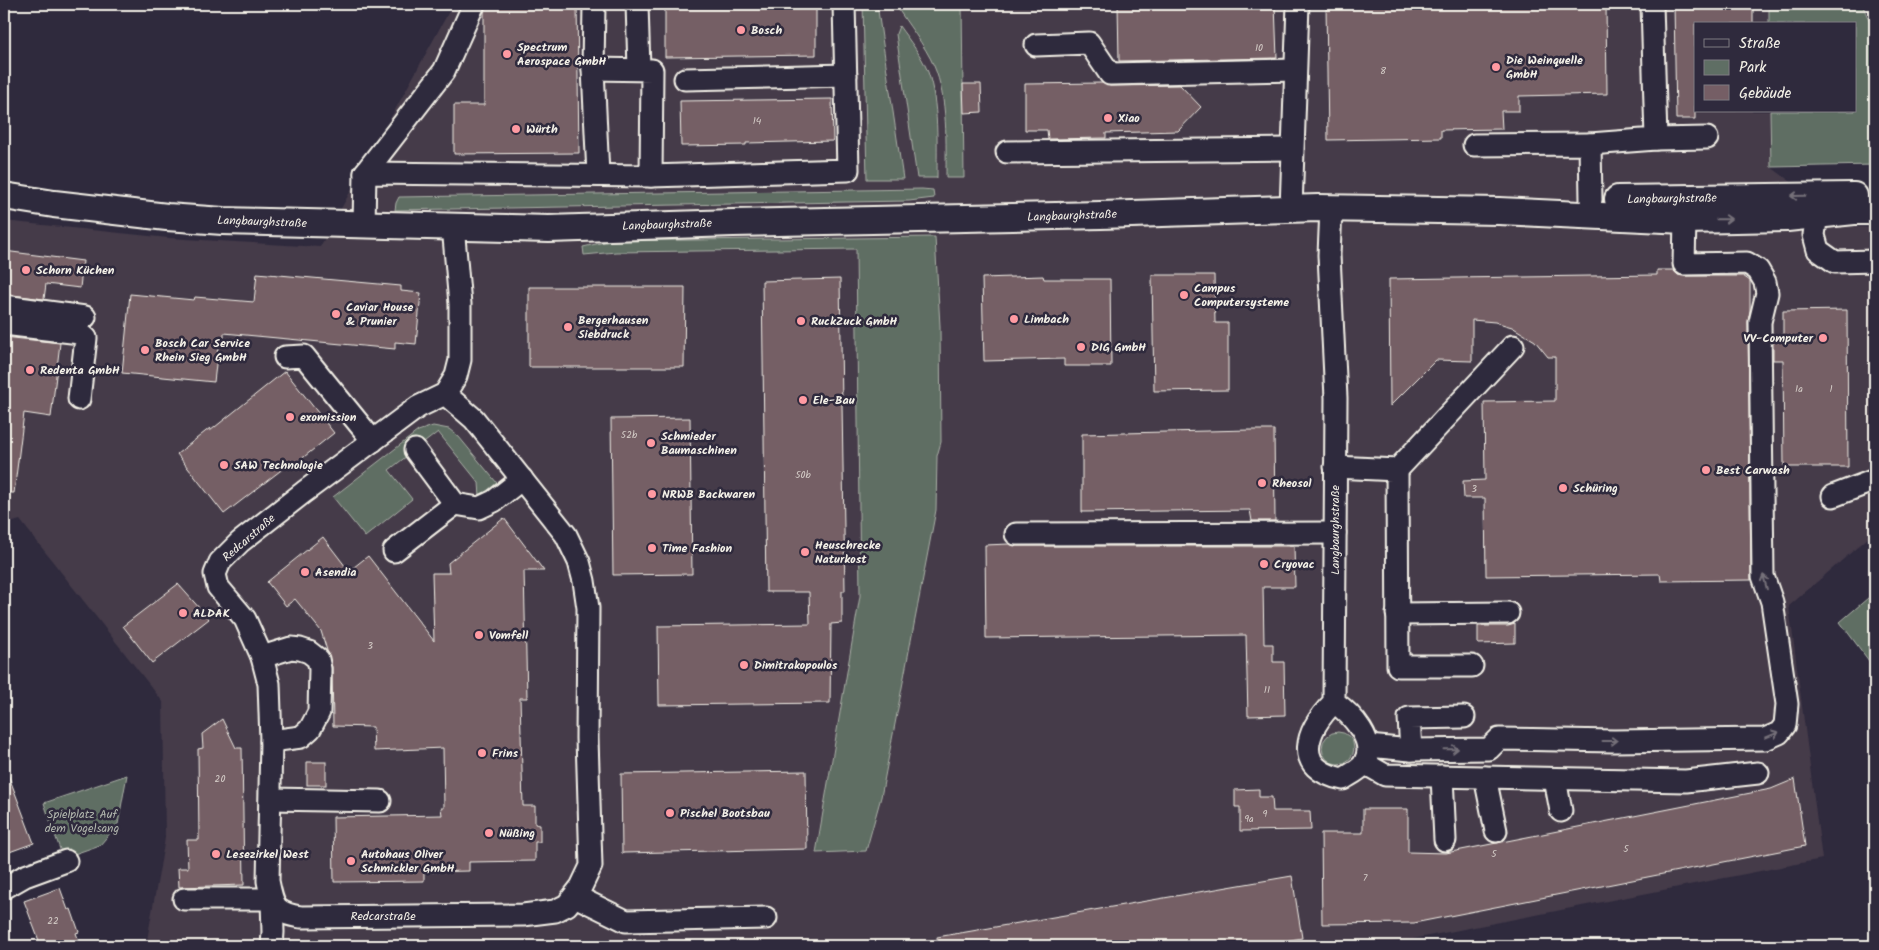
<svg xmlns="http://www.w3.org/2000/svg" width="1879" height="950" font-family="Kalam,sans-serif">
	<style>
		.built { fill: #443a49 }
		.green { fill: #5f6e64; stroke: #aab0a6 }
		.building { fill: #755e65; stroke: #f4f1e8 }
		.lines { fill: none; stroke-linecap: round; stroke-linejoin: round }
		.minor-casing { stroke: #f4f1e8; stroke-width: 25 }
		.major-casing { stroke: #f4f1e8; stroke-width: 30 }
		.minor { stroke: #2f2a3d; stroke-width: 21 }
		.major { stroke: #2f2a3d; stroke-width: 26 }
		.oneway { stroke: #747079 }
		.poi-dot { fill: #ff9aa2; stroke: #2f2a3d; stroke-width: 2 }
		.labels { text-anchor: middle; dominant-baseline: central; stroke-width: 5; stroke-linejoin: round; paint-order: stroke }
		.number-label { font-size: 10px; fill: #d4ccc7 }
		.poi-label { font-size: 12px; font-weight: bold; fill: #f4f1e8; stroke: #2f2a3d; text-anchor: start }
		.street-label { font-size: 12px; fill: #f4f1e8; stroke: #2f2a3d }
		.park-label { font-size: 12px; fill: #b1b6ad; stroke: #2f2a3d }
	</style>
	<rect width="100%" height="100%" fill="#2f2a3d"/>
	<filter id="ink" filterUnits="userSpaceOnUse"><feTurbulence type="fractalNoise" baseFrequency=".02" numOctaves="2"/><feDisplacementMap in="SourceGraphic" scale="10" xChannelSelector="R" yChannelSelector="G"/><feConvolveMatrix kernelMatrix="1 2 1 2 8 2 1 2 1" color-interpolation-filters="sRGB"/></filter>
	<g filter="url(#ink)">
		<path class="built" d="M453 4H1769V24H1695V111H1770L1771 167 1851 226 1875 228V532L1789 606 1822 859 1377 946H146L165 838 163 702 20 520 4 525V221L169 238 320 247Z"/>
		<g class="green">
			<path d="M863 4H877L903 179H867Z"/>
			<path d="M895 4H962L964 178H946C946 144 948 98 934 66 925 45 907 24 895 4Z"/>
			<path d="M1769 4H1862L1875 34V165L1771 167 1770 111H1855V24H1769Z"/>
			<path d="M899 26C909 40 922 56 928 72 939 103 937 145 937 178H917L896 34Z"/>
			<path d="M922 189 933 190 934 198 909 201 847 202 395 210 396 203 399 197Z"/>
			<path d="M935 237 940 326 941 442 937 456 936 510 881 797 866 851 816 853 860 596 856 249 616 252 584 255 583 247 609 241Z"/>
			<path d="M433 426 449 429 459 437 497 483 480 496 479 483 438 432 389 470 412 499 365 537 333 497 418 431Z"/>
			<path d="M1875 592V669L1840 622Z"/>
			<circle cx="1338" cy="748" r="16"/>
			<path d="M127 775 118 824 100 845 63 858 44 803Z"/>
		</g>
		<g class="building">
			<path d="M486 4H577L579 153 454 154V105H484V13Z"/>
			<path d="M665 4H816V55L665 57Z"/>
			<path d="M1118 4H1275L1277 58 1119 61Z"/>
			<path d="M1326 4H1606L1607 94 1519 96V111H1501L1502 129 1441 130V138L1328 140Z"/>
			<path d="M1674 4H1753V24H1695V119H1676Z"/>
			<path d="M1102 83 1110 86 1180 85 1201 107 1178 131 1106 133V138L1048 139 1047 130H1025V84Z"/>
			<path d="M963 84H981L982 112 964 113Z"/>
			<path d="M832 99 833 141 746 143V145L681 146 680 101Z"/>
			<path d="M4 251 83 261 80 288 46 284 44 299 4 294Z"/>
			<path d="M1657 270H1673L1678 275 1684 276H1743L1750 281V310L1748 322 1751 580 1661 581 1660 574 1486 576 1485 498H1464L1463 481 1485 480 1484 402 1555 401V357H1548L1535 341 1512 327 1495 322 1472 320V361L1436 360 1390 406 1389 279 1657 275Z"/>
			<path d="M257 273 401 286V291L421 293 416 344 395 342V349L224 333V338H219L214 382 122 373 130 294 194 300 195 297 254 302Z"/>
			<path d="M1152 275H1214L1215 323H1228V390L1154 391Z"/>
			<path d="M1043 276 1044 279H1110L1111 366H1064V359L984 361 982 278Z"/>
			<path d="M840 279 845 591H842V623L831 624 830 703 659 705 658 626 810 624 809 592H766L762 281Z"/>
			<path d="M529 287H685L684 367H529Z"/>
			<path d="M1847 310 1848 467H1784L1783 360H1773V340H1783V311Z"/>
			<path d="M4 337 60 343 51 417 24 413 14 493H4Z"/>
			<path d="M285 371 334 433 295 464 293 461 224 514 177 454 210 428V431Z"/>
			<path d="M690 418 692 574 613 575 611 419Z"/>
			<path d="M1249 430H1274L1275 521H1252L1250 510 1082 512V434Z"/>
			<path d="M504 518 544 571H524L527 698H520L523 806H535V824L540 825V842H535V861L469 862V871L424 872V881L334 882 333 817 442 815 441 808H444L443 748 374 751 373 727 333 726 332 667 321 631 295 599 286 606 267 582 323 537 349 571 368 556 434 641 432 573H449L448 563Z"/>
			<path d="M1009 544 1016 546H1294L1295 587H1263L1264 644H1273V662H1284L1285 715 1248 716 1246 635 986 638 985 545Z"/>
			<path d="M178 584 209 619 152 663 123 626Z"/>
			<path d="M1515 624V643L1478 644V626H1508Z"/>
			<path d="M222 719 236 748H242L244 885 179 887 178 868H188L187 840H199L198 749 203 748 202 734Z"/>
			<rect x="307" y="762" width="19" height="23"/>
			<path d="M4 769H6L34 843 4 854Z"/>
			<path d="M806 771 807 849 622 853 621 774Z"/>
			<path d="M1795 779 1805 846 1414 923 1322 924 1321 833H1363V809H1408V852L1446 853 1771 789Z"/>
			<path d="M1259 789V797H1272L1273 811H1310L1311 830 1240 831V807H1235V790Z"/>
			<path d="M1292 876 1302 938 1256 946H938L937 937Z"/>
			<path d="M60 888 68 910 71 909 79 932 76 933 81 946H41L24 901Z"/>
		</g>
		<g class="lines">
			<g class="minor-casing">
				<g id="minor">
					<path d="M637 4 639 69"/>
					<path d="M1036 45 1089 43 1110 74 1295 70"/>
					<path d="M593 69 598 175"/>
					<path d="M685 79 846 75"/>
					<path d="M1656 139 1707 138"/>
					<path d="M1590 144 1656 139 1652 4"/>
					<path d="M1474 145 1590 144 1591 200"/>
					<path d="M1007 152 1292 149"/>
					<path d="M365 173 444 71 474 4"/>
					<path d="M651 176 848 170 844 4"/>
					<path d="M1828 204 1817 214 1814 235 1818 250 1835 262 1875 261"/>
					<path d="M1331 208 1329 255 1336 398 1334 702C1306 730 1291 769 1343 779 1349 775 1358 771 1363 765 1380 743 1350 713 1334 702"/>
					<path d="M1291 209 1298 4"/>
					<path d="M364 225 365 173 651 176 652 70 593 69 594 4"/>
					<path d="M4 306 85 317"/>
					<path d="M4 324 80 333 86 338 79 399"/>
					<path d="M285 357 304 356 373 441"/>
					<path d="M445 394 474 419 566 535 579 562 584 581 588 608 587 738 591 866 581 887 567 905 555 911 523 915 301 917C274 913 273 906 268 881L271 741 269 684 262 657 245 619 218 587 215 574 220 562 240 542 304 492 418 407 445 394 456 376 460 360V304L453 226"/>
					<path d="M415 450 455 504 479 508 494 501 522 479"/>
					<path d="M1335 467 1397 470 1398 666H1472"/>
					<path d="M1397 470 1513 346"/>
					<path d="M1833 496 1875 480"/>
					<path d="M1016 534 1335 533"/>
					<path d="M394 551 455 504"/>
					<path d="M1397 614 1508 613"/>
					<path d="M262 657 291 648 300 649 309 652 318 659 320 669 319 712 310 729 301 737 271 741"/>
					<path d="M1368 746 1411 750 1489 749 1499 739 1614 741 1765 739 1779 733 1785 725 1787 704 1772 602 1763 576 1760 322 1767 293 1765 282 1758 270 1747 263 1684 264 1685 220"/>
					<path d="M1411 750 1409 718 1464 717"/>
					<path d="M1366 759 1371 767 1385 775 1686 781 1758 773"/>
					<path d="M1442 776 1445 840"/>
					<path d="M1485 777 1496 831"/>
					<path d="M1555 779 1561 811"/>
					<path d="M271 799 380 801"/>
					<path d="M4 888 25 876 66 861"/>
					<path d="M575 896 626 921 766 918"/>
					<path d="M184 899H271"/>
					<path d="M272 902 273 932 272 946"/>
				</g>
			</g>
			<g class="major-casing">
				<g id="major">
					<path d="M4 196 54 204 167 217 223 221 549 229 733 223 1101 215 1318 208 1499 211 1685 220 1787 218 1854 211H1875"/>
					<path d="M1618 199 1854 196"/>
				</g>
			</g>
			<use href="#minor" class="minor"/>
			<use href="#major" class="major"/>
		</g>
		<defs><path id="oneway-shaft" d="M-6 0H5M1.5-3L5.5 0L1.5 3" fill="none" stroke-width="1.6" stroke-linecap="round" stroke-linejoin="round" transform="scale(1.25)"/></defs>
		<g class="oneway">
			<use href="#oneway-shaft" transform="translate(1798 196) rotate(179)"/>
			<use href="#oneway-shaft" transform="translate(1724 219) rotate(-1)"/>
			<use href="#oneway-shaft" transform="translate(1765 582) rotate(-105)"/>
			<use href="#oneway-shaft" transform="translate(1772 735) rotate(-23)"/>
			<use href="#oneway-shaft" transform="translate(1610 741)"/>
			<use href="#oneway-shaft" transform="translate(1451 749) rotate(-1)"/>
		</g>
	</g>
	<g class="poi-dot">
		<circle cx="741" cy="30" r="5"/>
		<circle cx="507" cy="54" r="5"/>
		<circle cx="1496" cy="67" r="5"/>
		<circle cx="1108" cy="118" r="5"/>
		<circle cx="516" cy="129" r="5"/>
		<circle cx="26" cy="270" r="5"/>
		<circle cx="1184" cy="295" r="5"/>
		<circle cx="336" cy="314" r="5"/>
		<circle cx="1014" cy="319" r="5"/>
		<circle cx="801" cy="321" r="5"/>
		<circle cx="568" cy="327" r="5"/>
		<circle cx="1823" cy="338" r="5"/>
		<circle cx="1081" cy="347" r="5"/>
		<circle cx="145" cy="350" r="5"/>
		<circle cx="30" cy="370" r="5"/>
		<circle cx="803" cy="400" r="5"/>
		<circle cx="290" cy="417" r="5"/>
		<circle cx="651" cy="443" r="5"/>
		<circle cx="224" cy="465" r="5"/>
		<circle cx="1706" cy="470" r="5"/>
		<circle cx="1262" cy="483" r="5"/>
		<circle cx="1563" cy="488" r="5"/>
		<circle cx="652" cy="494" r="5"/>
		<circle cx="652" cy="548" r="5"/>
		<circle cx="805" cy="552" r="5"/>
		<circle cx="1264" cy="564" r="5"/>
		<circle cx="305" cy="572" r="5"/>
		<circle cx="183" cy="613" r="5"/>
		<circle cx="479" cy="635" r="5"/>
		<circle cx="744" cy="665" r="5"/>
		<circle cx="482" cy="753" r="5"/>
		<circle cx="670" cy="813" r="5"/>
		<circle cx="489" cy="833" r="5"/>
		<circle cx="216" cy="854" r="5"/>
		<circle cx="351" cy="861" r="5"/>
	</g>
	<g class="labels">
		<g class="number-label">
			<text x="1259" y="48">10</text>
			<text x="1383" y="71">8</text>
			<text x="757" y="121">14</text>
			<text x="1799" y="389">1a</text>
			<text x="1831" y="389">1</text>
			<text x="629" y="435">52b</text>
			<text x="803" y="475">50b</text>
			<text x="1474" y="489">3</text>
			<text x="370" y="646">3</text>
			<text x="1267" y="690">11</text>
			<text x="220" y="779">20</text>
			<text x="1265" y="814">9</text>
			<text x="1249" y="819">9a</text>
			<text x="1626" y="849">5</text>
			<text x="1494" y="854">5</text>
			<text x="1365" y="878">7</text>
			<text x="53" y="921">22</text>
		</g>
		<g class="poi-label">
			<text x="751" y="30">Bosch</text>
			<text x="517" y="47">Spectrum<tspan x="517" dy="14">Aerospace GmbH</tspan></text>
			<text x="1506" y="60">Die Weinquelle<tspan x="1506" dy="14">GmbH</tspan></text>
			<text x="1118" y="118">Xiao</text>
			<text x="526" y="129">Würth</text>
			<text x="36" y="270">Schorn Küchen</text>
			<text x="1194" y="288">Campus<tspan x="1194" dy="14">Computersysteme</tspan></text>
			<text x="346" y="307">Caviar House<tspan x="346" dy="14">&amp; Prunier</tspan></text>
			<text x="1024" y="319">Limbach</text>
			<text x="578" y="320">Bergerhausen<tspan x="578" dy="14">Siebdruck</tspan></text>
			<text x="811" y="321">RuckZuck GmbH</text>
			<text x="1813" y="338" text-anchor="end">VV-Computer</text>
			<text x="155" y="343">Bosch Car Service<tspan x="155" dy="14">Rhein Sieg GmbH</tspan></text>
			<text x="1091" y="347">DIG GmbH</text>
			<text x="40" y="370">Redenta GmbH</text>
			<text x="813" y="400">Ele-Bau</text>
			<text x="300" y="417">exomission</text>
			<text x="661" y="436">Schmieder<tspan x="661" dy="14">Baumaschinen</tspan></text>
			<text x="234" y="465">SAW Technologie</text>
			<text x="1716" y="470">Best Carwash</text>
			<text x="1272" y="483">Rheosol</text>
			<text x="1573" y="488">Schüring</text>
			<text x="662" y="494">NRWB Backwaren</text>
			<text x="815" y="545">Heuschrecke<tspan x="815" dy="14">Naturkost</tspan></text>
			<text x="662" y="548">Time Fashion</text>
			<text x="1274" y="564">Cryovac</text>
			<text x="315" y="572">Asendia</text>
			<text x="193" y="613">ALDAK</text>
			<text x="489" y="635">Vomfell</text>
			<text x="754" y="665">Dimitrakopoulos</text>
			<text x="492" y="753">Frins</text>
			<text x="680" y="813">Pischel Bootsbau</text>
			<text x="499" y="833">Nüßing</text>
			<text x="226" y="854">Lesezirkel West</text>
			<text x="361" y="854">Autohaus Oliver<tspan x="361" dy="14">Schmickler GmbH</tspan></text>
		</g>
		<g class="street-label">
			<text transform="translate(1672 199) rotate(-1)">Langbaurghstraße</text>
			<text transform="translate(1072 216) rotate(-2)">Langbaurghstraße</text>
			<text transform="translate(262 222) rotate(2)">Langbaurghstraße</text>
			<text transform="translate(667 225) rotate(-2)">Langbaurghstraße</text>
			<text transform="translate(1335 530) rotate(-90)">Langbaurghstraße</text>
			<text transform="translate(249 538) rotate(-41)">Redcarstraße</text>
			<text x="383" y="916">Redcarstraße</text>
		</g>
		<g class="park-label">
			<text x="82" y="814">Spielplatz Auf<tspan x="82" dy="14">dem Vogelsang</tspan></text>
		</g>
	</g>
	<rect width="1879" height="950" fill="none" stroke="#2f2a3d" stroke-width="20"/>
	<rect x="10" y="10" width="1859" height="930" fill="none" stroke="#f4f1e8" stroke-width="2" filter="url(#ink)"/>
	<rect x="1694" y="22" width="162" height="90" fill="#2f2a3d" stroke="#7e7a81"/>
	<rect x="1704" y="39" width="25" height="8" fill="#2f2a3d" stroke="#7e7a81"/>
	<text x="1739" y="48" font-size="15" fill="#f4f1e8">Straße</text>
	<rect x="1704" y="60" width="25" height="15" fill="#5f6e64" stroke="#7e7a81"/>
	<text x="1739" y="72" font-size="15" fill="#f4f1e8">Park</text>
	<rect x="1704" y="85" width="25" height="15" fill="#755e65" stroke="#7e7a81"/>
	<text x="1739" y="98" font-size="15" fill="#f4f1e8">Gebäude</text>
</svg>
